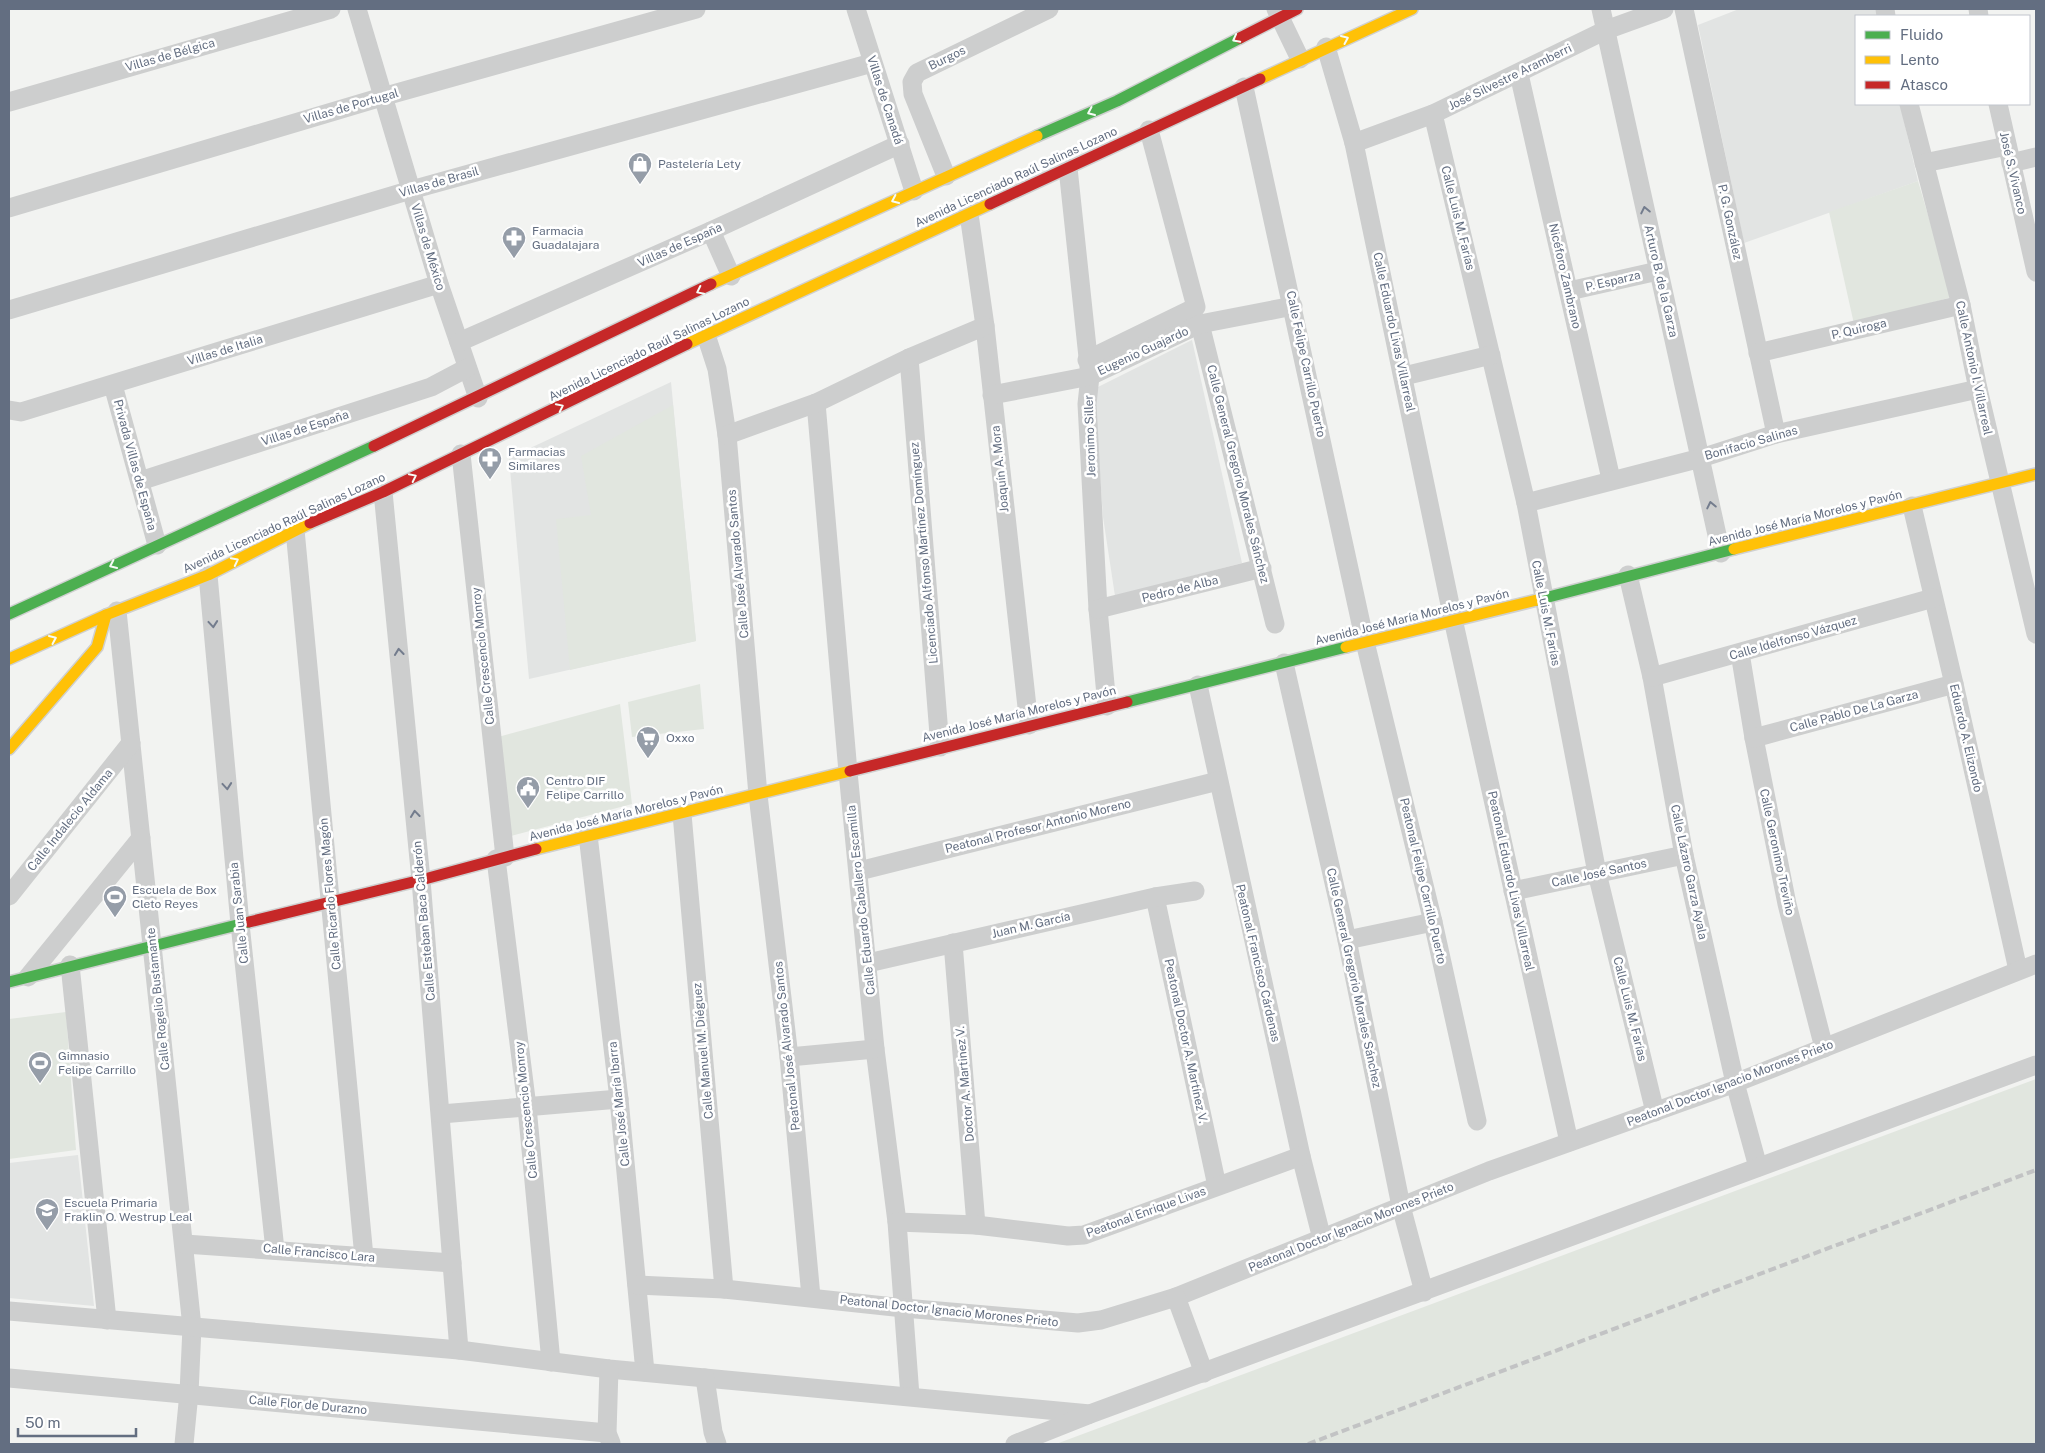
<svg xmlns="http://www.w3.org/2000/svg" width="2045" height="1453" font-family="'Public Sans',sans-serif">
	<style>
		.built { fill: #e2e4e3 }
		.green { fill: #e1e6df }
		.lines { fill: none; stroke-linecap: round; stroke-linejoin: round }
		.fast-casing { stroke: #cfd0d0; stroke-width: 14 }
		.slow-casing { stroke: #cfd0d0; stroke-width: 14 }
		.jam-casing { stroke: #cfd0d0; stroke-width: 14 }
		.street { stroke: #cdcece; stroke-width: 19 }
		.fast { stroke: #4caf50; stroke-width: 11 }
		.slow { stroke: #ffc107; stroke-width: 11 }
		.jam { stroke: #c62828; stroke-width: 11 }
		.rail { stroke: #c2c3c4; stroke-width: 4; stroke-dasharray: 8 4; stroke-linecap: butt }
		.oneway { stroke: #f6fbf6 }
		.oneway2 { stroke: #737c8d }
		.labels { text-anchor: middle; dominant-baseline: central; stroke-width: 5; stroke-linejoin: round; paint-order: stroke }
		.street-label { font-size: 12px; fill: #636e81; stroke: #fff }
		.poi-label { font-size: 12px; fill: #636e81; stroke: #fff; text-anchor: start }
	</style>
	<rect width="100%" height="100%" fill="#f2f3f1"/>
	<g class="built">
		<path d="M1739 9H1877L1879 16H1856V104H1900L1918 181 1744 243 1698 25Z"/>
		<path d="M1192 340 1242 563 1115 596 1103 517 1094 389Z"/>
		<path d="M671 382 696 641 529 679 509 458Z"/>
		<path d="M78 1155 94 1306 9 1298V1163Z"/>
	</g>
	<g class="green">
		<path d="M1918 181 1952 297 1854 324 1829 212Z"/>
		<path d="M673 405 696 641 570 670 556 519 591 515 581 456Z"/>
		<path d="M700 684 704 729 632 737 628 702Z"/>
		<path d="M620 704 632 804 507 837 498 737Z"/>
		<path d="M66 1012 76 1150 9 1159V1019Z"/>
		<path d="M2036 1079V1444H1056Z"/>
	</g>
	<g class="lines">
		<g class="fast-casing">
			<g id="fast">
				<path d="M1037 136 1117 101 1240 38"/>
				<path d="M1537 600 1734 549"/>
				<path d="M9 614 374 446"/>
				<path d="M1127 702 1346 647"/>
				<path d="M9 982 249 922"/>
			</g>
		</g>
		<g class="slow-casing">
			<g id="slow">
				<path d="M1260 79 1412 9"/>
				<path d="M711 284 1037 136"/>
				<path d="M687 344 990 204"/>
				<path d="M1734 549 2036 474"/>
				<path d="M1346 647 1537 600"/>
				<path d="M9 659 106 615 208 575 310 523"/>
				<path d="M9 749 97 647 106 615"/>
				<path d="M536 849 850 771"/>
			</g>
		</g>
		<g class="jam-casing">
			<g id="jam">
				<path d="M1240 38 1297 9"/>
				<path d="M990 204 1260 79"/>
				<path d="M374 446 711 284"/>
				<path d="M310 523 383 492 687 344"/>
				<path d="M850 771 1127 702"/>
				<path d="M249 922 421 880 536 849"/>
			</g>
		</g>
		<g class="street">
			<path d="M357 9 439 284 478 398"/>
			<path d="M856 9 914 191"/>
			<path d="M1276 9 1300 59"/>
			<path d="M1601 9 1721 553"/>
			<path d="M1684 9 1776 434"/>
			<path d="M1885 9 1886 16"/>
			<path d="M1978 9 1979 16"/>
			<path d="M1326 47 1354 143 1453 619 1569 1142"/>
			<path d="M1519 74 1611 479"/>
			<path d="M1244 87 1365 642 1433 922 1477 1121"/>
			<path d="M9 102 331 9"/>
			<path d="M1909 104 1961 305 1978 389 2036 634"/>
			<path d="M1998 104 2036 272"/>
			<path d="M1433 114 1526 503 1597 873 1655 1112"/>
			<path d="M1354 143 1433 114 1606 30 1664 9"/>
			<path d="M1924 163 2007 146"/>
			<path d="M2011 163 2036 157"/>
			<path d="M1068 168 1090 376 1087 404 1098 609 1107 706"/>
			<path d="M946 176 913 94 912 82 917 73 1049 9"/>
			<path d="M9 208 382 97 696 9"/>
			<path d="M969 214 985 326 1029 725"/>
			<path d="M711 231 731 276"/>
			<path d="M1569 291 1658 271"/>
			<path d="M9 310 411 190 872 63"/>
			<path d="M1200 324 1275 624"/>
			<path d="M706 335 717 369 727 435 758 795 789 1057 811 1297"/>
			<path d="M459 342 711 231 900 144"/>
			<path d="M1758 353 1961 305"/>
			<path d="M909 358 940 747"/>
			<path d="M1087 360 1196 307 1149 130"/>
			<path d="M1404 376 1491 355"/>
			<path d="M113 385 157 545"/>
			<path d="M992 395 1090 376 1200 324 1293 306"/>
			<path d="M816 403 848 772 875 1049 897 1222 910 1396"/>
			<path d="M9 410 21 412 439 284"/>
			<path d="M727 435 816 403 909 358 985 326"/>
			<path d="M461 454 505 857"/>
			<path d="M140 481 431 387 467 368"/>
			<path d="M383 492 421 880 459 1350"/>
			<path d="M1526 503 1701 458 1776 434 1978 389"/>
			<path d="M1912 506 1954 684 2018 970"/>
			<path d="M295 530 364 1257"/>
			<path d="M208 575 240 924 275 1250"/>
			<path d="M1628 575 1652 677 1684 855 1735 1083 1758 1167"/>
			<path d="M1098 609 1262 568"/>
			<path d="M117 611 192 1327 189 1393 184 1444"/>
			<path d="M1740 653 1754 738 1787 904 1824 1048"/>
			<path d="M1284 663 1347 940 1401 1206 1424 1292"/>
			<path d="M1652 677 1933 598"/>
			<path d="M1198 685 1301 1156 1322 1239"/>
			<path d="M1754 738 1954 684"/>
			<path d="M682 814 724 1289"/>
			<path d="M588 835 619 1099 645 1372"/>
			<path d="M496 859 527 1107 551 1362"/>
			<path d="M859 871 1218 781"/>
			<path d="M1513 891 1684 855"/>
			<path d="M9 896 131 743"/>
			<path d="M1155 897 1217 1186"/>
			<path d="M1347 940 1433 922"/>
			<path d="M953 943 976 1225"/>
			<path d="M868 963 1155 897 1195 891"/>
			<path d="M70 965 107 1320"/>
			<path d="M28 977 141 838"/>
			<path d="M789 1057 875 1049"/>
			<path d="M441 1114 619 1099"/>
			<path d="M897 1222 976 1225 1068 1236 1084 1235 1301 1156"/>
			<path d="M185 1244 452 1263"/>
			<path d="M637 1285 724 1289 904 1308 1078 1323 1101 1320 1176 1297 1489 1171 1735 1083 2036 964"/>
			<path d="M1176 1297 1204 1373"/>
			<path d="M9 1311 459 1350 609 1369 1090 1414 2036 1065"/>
			<path d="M609 1369 607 1433 611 1443"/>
			<path d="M9 1378 607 1433"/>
			<path d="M705 1378 713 1432 717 1444"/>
			<path d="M1015 1444 1088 1415"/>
		</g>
		<use href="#fast" class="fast"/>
		<use href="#slow" class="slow"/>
		<use href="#jam" class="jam"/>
		<path class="rail" d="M1308 1444 2036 1170"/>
	</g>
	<defs><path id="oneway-chevron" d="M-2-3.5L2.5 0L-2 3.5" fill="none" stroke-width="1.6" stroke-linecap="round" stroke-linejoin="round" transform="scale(1.25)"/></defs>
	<g class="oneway">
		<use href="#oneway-chevron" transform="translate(1236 39) rotate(152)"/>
		<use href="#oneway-chevron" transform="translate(1345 39) rotate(-24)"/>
		<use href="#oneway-chevron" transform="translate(1091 112) rotate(156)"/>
		<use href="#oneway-chevron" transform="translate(895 200) rotate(155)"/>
		<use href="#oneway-chevron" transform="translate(700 291) rotate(154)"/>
		<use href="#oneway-chevron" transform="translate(560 407) rotate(-26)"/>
		<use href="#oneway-chevron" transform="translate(413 477) rotate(-26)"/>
		<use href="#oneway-chevron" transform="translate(235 561) rotate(-27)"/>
		<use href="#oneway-chevron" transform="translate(113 565) rotate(155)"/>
		<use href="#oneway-chevron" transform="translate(53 639) rotate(-24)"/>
	</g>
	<g class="oneway2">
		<use href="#oneway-chevron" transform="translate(1645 210) rotate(-102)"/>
		<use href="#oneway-chevron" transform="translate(1711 505) rotate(-102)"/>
		<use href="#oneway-chevron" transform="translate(213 624) rotate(85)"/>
		<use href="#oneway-chevron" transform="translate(399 652) rotate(-96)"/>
		<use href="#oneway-chevron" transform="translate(227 786) rotate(85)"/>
		<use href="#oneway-chevron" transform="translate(415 814) rotate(-96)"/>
	</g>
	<defs>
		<g id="shop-pin" transform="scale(1.25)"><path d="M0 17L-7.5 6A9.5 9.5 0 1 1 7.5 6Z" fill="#959da8" stroke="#fff"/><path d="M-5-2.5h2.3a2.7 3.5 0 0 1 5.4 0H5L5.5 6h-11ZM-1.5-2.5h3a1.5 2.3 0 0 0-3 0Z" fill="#fff"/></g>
		<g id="pharmacy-pin" transform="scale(1.25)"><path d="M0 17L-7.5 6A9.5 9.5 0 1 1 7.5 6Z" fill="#959da8" stroke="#fff"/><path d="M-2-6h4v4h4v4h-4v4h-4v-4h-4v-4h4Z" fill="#fff"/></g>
		<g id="supermarket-pin" transform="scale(1.25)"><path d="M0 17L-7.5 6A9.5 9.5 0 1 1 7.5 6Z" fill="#959da8" stroke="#fff"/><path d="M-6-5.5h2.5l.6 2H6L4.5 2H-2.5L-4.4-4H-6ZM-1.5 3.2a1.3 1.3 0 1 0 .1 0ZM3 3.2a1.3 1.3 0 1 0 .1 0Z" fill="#fff"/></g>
		<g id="civic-pin" transform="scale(1.25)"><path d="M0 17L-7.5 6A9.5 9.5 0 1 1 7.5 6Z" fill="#959da8" stroke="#fff"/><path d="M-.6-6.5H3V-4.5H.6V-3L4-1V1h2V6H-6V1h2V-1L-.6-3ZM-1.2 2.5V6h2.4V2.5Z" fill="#fff"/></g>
		<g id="stadium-pin" transform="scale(1.25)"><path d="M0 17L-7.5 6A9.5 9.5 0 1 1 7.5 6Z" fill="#959da8" stroke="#fff"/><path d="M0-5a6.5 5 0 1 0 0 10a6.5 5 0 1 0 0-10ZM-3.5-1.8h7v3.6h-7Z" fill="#fff"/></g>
		<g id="school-pin" transform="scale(1.25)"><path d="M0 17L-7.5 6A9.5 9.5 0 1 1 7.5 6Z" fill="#959da8" stroke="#fff"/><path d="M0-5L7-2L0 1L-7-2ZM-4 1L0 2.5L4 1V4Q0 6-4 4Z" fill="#fff"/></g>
	</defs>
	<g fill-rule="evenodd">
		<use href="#shop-pin" x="640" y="164"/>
		<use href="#pharmacy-pin" x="514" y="238"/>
		<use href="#pharmacy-pin" x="490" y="459"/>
		<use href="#supermarket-pin" x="648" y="738"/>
		<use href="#civic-pin" x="528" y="788"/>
		<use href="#stadium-pin" x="115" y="897"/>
		<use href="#stadium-pin" x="40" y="1063"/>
		<use href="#school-pin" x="47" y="1210"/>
	</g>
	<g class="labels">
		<g class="street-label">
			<text transform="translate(170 55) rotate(-16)">Villas de Bélgica</text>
			<text transform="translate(947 58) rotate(-26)">Burgos</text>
			<text transform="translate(1510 77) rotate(-26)">José Silvestre Aramberri</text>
			<text transform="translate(885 100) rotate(72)">Villas de Canadá</text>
			<text transform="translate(351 106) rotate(-16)">Villas de Portugal</text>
			<text transform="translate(2013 173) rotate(77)">José S. Vivanco</text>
			<text transform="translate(1016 177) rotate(-25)">Avenida Licenciado Raúl Salinas Lozano</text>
			<text transform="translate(439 182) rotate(-16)">Villas de Brasil</text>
			<text transform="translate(1458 218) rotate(76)">Calle Luis M. Farías</text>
			<text transform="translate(1730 222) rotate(78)">P. G. González</text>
			<text transform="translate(680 245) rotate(-24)">Villas de España</text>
			<text transform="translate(428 247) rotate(73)">Villas de México</text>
			<text transform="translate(1565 276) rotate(77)">Nicéforo Zambrano</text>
			<text transform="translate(1613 281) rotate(-13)">P. Esparza</text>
			<text transform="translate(1661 281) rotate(77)">Arturo B. de la Garza</text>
			<text transform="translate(1859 329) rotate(-13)">P. Quiroga</text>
			<text transform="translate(1394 332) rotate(78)">Calle Eduardo Livas Villarreal</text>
			<text transform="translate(649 349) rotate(-26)">Avenida Licenciado Raúl Salinas Lozano</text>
			<text transform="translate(225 350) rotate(-17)">Villas de Italia</text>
			<text transform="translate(1143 351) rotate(-25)">Eugenio Guajardo</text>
			<text transform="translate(1306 364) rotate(78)">Calle Felipe Carrillo Puerto</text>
			<text transform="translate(1974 368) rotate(78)">Calle Antonio I. Villarreal</text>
			<text transform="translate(305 428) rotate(-18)">Villas de España</text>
			<text transform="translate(1090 436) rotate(-92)">Jeronimo Siller</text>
			<text transform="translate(1751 443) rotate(-16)">Bonifacio Salinas</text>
			<text transform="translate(135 465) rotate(75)">Privada Villas de España</text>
			<text transform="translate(1000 469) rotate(-96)">Joaquín A. Mora</text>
			<text transform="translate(1238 474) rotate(76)">Calle General Gregorio Morales Sánchez</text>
			<text transform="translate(1805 518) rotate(-14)">Avenida José María Morelos y Pavón</text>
			<text transform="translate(284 523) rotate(-25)">Avenida Licenciado Raúl Salinas Lozano</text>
			<text transform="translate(924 553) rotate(-95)">Licenciado Alfonso Martínez Domínguez</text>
			<text transform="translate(738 564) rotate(-95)">Calle José Alvarado Santos</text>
			<text transform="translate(1180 589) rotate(-14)">Pedro de Alba</text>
			<text transform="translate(1546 613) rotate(79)">Calle Luis M. Farías</text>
			<text transform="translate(1412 617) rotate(-14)">Avenida José María Morelos y Pavón</text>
			<text transform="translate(1793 638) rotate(-16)">Calle Idelfonso Vázquez</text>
			<text transform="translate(483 656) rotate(-96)">Calle Crescencio Monroy</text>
			<text transform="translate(1854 711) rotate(-15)">Calle Pablo De La Garza</text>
			<text transform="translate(1019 714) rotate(-14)">Avenida José María Morelos y Pavón</text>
			<text transform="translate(1966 738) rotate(77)">Eduardo A. Elizondo</text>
			<text transform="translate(626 813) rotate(-14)">Avenida José María Morelos y Pavón</text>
			<text transform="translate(70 820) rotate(-51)">Calle Indalecio Aldama</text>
			<text transform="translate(1038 826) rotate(-14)">Peatonal Profesor Antonio Moreno</text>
			<text transform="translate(1777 852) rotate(78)">Calle Geronimo Treviño</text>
			<text transform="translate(1689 872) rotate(78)">Calle Lázaro Garza Ayala</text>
			<text transform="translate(1599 873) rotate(-12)">Calle José Santos</text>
			<text transform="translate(1423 881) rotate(77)">Peatonal Felipe Carrillo Puerto</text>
			<text transform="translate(1511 881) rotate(78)">Peatonal Eduardo Livas Villarreal</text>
			<text transform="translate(330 894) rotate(-95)">Calle Ricardo Flores Magón</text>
			<text transform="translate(861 900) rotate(-96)">Calle Eduardo Caballero Escamilla</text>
			<text transform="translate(239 913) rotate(-96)">Calle Juan Sarabia</text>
			<text transform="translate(424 921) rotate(-95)">Calle Esteban Baca Calderón</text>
			<text transform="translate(1031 925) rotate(-13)">Juan M. García</text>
			<text transform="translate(1258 963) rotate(77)">Peatonal Francisco Cárdenas</text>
			<text transform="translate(1354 978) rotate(78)">Calle General Gregorio Morales Sánchez</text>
			<text transform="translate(158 999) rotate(-96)">Calle Rogelio Bustamante</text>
			<text transform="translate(1630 1009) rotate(76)">Calle Luis M. Farías</text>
			<text transform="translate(1186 1041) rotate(78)">Peatonal Doctor A. Martínez V.</text>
			<text transform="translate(787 1046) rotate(-96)">Peatonal José Alvarado Santos</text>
			<text transform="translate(703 1051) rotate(-95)">Calle Manuel M. Diéguez</text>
			<text transform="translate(1730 1083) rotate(-21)">Peatonal Doctor Ignacio Morones Prieto</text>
			<text transform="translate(965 1084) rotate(-95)">Doctor A. Martinez V.</text>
			<text transform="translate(619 1104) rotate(-96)">Calle José María Ibarra</text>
			<text transform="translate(526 1110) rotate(-96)">Calle Crescencio Monroy</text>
			<text transform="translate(1146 1212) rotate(-20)">Peatonal Enrique Livas</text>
			<text transform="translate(1351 1227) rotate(-22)">Peatonal Doctor Ignacio Morones Prieto</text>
			<text transform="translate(319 1253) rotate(5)">Calle Francisco Lara</text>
			<text transform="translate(949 1311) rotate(6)">Peatonal Doctor Ignacio Morones Prieto</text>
			<text transform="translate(308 1405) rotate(5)">Calle Flor de Durazno</text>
		</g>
		<g class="poi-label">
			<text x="658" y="164">Pastelería Lety</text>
			<text x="532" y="231">Farmacia<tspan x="532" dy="14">Guadalajara</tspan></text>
			<text x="508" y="452">Farmacias<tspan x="508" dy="14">Similares</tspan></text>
			<text x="666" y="738">Oxxo</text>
			<text x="546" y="781">Centro DIF<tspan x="546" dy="14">Felipe Carrillo</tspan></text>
			<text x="132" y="890">Escuela de Box<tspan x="132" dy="14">Cleto Reyes</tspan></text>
			<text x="58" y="1056">Gimnasio<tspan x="58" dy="14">Felipe Carrillo</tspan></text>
			<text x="64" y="1203">Escuela Primaria<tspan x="64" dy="14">Fraklin O. Westrup Leal</tspan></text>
		</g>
	</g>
	<rect width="2045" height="1453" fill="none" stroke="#636e81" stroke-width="20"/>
	<rect x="1855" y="15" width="175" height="90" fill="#ffffff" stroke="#c1c5cd"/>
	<rect x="1865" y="31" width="25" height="8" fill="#4caf50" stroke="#c1c5cd"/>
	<text x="1900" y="40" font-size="15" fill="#636e81">Fluido</text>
	<rect x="1865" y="56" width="25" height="8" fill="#ffc107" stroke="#c1c5cd"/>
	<text x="1900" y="65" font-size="15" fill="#636e81">Lento</text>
	<rect x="1865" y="81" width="25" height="8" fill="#c62828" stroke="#c1c5cd"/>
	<text x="1900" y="90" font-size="15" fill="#636e81">Atasco</text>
	<path d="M18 1428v8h118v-8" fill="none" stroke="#636e81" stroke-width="2.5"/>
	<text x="25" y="1428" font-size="15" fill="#636e81" stroke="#ffffff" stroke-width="4" paint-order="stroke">50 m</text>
</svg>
